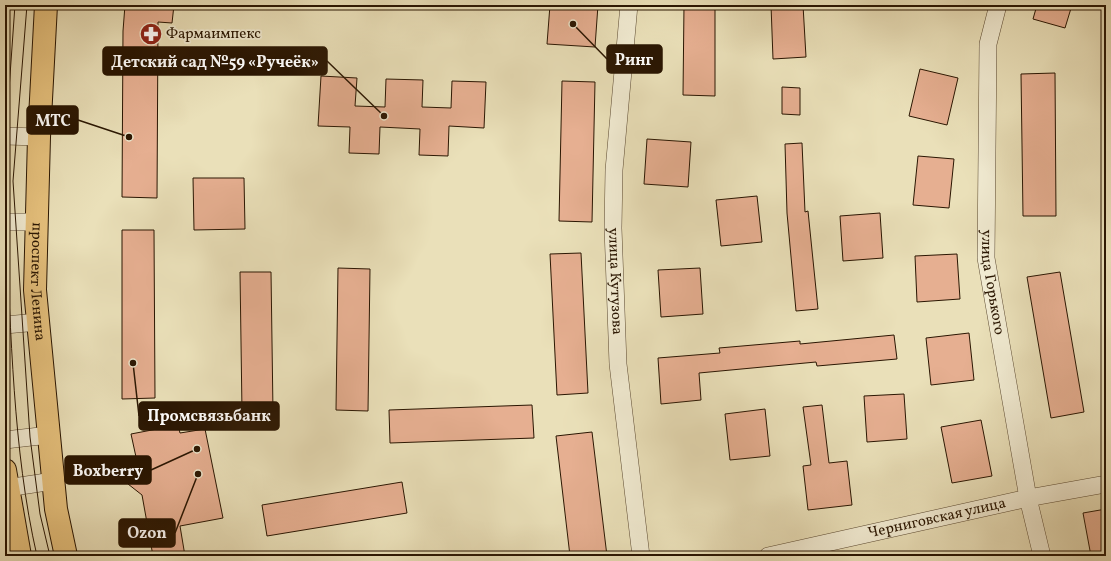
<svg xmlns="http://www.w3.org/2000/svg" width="1111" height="561" font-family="Vollkorn,serif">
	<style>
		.building { fill: #e6af91; stroke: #2a1602 }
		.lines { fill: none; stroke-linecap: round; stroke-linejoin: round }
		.minor-casing { stroke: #5a4830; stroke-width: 18 }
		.primary-casing { stroke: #2a1602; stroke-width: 24 }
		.minor { stroke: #f1ebd2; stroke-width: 17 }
		.primary { stroke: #e5c07c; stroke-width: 22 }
		.tram { stroke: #2a1602; stroke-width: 1 }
		.labels { text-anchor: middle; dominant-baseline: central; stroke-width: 3.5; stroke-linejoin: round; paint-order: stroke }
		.poi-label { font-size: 15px; fill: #2a1602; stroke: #f1ebd2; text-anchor: start }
		.street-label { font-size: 15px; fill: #2a1602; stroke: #f1ebd2 }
		.leader { fill: none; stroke: #2a1602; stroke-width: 1.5 }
		.callout-dot { fill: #2a1602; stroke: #f1ebd2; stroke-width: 1.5 }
		.callout { fill: #2a1602; stroke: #2a1602; stroke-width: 1.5 }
		.callout-label { font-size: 16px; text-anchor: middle; font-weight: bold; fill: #fff }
	</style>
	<rect width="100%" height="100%" fill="#eae0b9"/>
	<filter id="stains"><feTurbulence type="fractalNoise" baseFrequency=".005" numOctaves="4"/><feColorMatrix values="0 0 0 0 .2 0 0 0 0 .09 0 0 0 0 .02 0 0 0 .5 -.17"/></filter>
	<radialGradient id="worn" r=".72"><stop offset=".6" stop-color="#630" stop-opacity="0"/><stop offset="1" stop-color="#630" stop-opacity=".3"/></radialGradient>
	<g class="building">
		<path d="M125 5H174L172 23 158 22 157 198 122 197 123 31Z"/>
		<path d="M550 5H598L595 47 547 44Z"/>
		<path d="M684 5H715V96L683 95Z"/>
		<path d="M771 5H803L806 57 773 59Z"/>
		<path d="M1037 5H1072L1065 28 1033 19Z"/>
		<path d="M920 69 958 78 947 125 909 116Z"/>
		<path d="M1055 73 1056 216H1023L1021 74Z"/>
		<path d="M321 76 357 78 355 106 385 107 386 79 423 80 422 107 451 108 452 81 486 82 484 128 449 126 448 156 419 155 420 129 380 127 379 154 349 153 350 127 318 126Z"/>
		<path d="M562 81 595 82 592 222 559 221Z"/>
		<path d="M782 87 800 88V115L782 114Z"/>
		<path d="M647 139 691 142 688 187 644 184Z"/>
		<path d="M802 143 805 212 808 211 818 309 796 311 787 213 785 144Z"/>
		<path d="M918 156 954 159 949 208 913 205Z"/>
		<path d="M193 178H244L245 229 194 230Z"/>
		<path d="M757 196 762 242 721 246 716 200Z"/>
		<path d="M880 213 883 258 843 261 840 216Z"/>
		<path d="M122 230H154L155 398 122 399Z"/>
		<path d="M581 253 588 393 557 395 550 254Z"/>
		<path d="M957 254 960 299 917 302 915 256Z"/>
		<path d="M338 268 370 269 368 411 336 410Z"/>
		<path d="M700 268 703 314 661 317 658 270Z"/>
		<path d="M240 272H271L273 412H242Z"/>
		<path d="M1060 272 1084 412 1051 418 1027 277Z"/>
		<path d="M969 333 974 380 931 385 926 338Z"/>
		<path d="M894 335 897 359 817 366 816 362 699 373 701 400 661 404 658 358 720 353 719 348 800 341V344Z"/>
		<path d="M904 394 907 439 867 442 864 396Z"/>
		<path d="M532 405 534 438 390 443 389 410Z"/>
		<path d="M822 405 829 463 847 461 852 505 808 510 803 466 811 465 803 407Z"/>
		<path d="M765 409 770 456 730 460 725 414Z"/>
		<path d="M981 420 992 476 952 483 941 427Z"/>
		<path d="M178 425 180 433 205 429 223 518 180 526 185 556H153L142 495 128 484 126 471 136 457 131 434Z"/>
		<path d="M592 432 607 556H570L556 436Z"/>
		<path d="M402 482 407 513 267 536 262 505Z"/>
		<path d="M1106 509V556H1091L1083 513Z"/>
	</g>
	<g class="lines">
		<g class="minor-casing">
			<g id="minor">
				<path id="s1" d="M629 5 614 170 613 228 618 364 641 556"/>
				<path id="s2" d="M998 5 988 44 986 258 1028 498 1042 556"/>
				<path d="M5 136 39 137"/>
				<path d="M5 222H36"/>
				<path d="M5 325 38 322"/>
				<path d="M5 440 49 435"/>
				<path d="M7 488 53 481"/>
				<path id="s3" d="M768 556 1028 498 1106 484"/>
			</g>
		</g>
		<g class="primary-casing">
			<g id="primary">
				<path id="s4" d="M46 5 39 137 35 290 56 509 66 556"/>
				<path d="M5 470 20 556"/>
			</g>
		</g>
		<use href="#minor" class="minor"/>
		<use href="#primary" class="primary"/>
		<g class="tram">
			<path d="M27 5 13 181 30 437 40 514 50 556"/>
			<path d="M5 146 15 5"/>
			<path d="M5 223C12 334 12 447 37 556"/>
		</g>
	</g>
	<defs>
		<g id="pharmacy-disc" transform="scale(1.15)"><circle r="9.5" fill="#8f2418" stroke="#f1ebd2"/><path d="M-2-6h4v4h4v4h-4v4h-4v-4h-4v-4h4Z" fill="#fff"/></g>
	</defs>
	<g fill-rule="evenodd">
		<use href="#pharmacy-disc" x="151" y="34"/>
	</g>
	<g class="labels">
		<g class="poi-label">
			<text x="166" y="34">Фармаимпекс</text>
		</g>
		<g class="street-label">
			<text stroke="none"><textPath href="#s4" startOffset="277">проспект Ленина</textPath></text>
			<text stroke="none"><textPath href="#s1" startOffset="277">улица Кутузова</textPath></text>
			<text stroke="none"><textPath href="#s2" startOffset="279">улица Горького</textPath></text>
			<text stroke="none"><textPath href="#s3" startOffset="173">Черниговская улица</textPath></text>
		</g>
	</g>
	<path class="leader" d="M573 24L607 59M384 116L327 61M129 137L78 120M133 363L139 416M197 449L151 470M198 474L175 533"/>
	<g class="callout-dot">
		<circle cx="573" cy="24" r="4"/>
		<circle cx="384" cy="116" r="4"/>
		<circle cx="129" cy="137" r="4"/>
		<circle cx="133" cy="363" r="4"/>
		<circle cx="197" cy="449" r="4"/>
		<circle cx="198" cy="474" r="4"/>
	</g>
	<g class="callout">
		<rect x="607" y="45" width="55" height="28" rx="4"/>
		<rect x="103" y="47" width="224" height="28" rx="4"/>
		<rect x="27" y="106" width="51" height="28" rx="4"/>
		<rect x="139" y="402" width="140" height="28" rx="4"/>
		<rect x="65" y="456" width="86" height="28" rx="4"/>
		<rect x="119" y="519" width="56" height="28" rx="4"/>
	</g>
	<g class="callout-label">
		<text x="634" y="65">Ринг</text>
		<text x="215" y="67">Детский сад №59 «Ручеёк»</text>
		<text x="53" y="126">МТС</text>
		<text x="209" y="421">Промсвязьбанк</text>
		<text x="108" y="476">Boxberry</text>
		<text x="147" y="538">Ozon</text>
	</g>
	<rect width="1111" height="561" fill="none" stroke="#eae0b9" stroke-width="20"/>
	<rect x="6" y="6" width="1099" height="549" fill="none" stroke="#2a1602" stroke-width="2"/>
	<rect x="10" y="10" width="1091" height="541" fill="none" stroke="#2a1602"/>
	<rect width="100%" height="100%" filter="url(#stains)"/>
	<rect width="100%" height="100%" fill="url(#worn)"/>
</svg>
